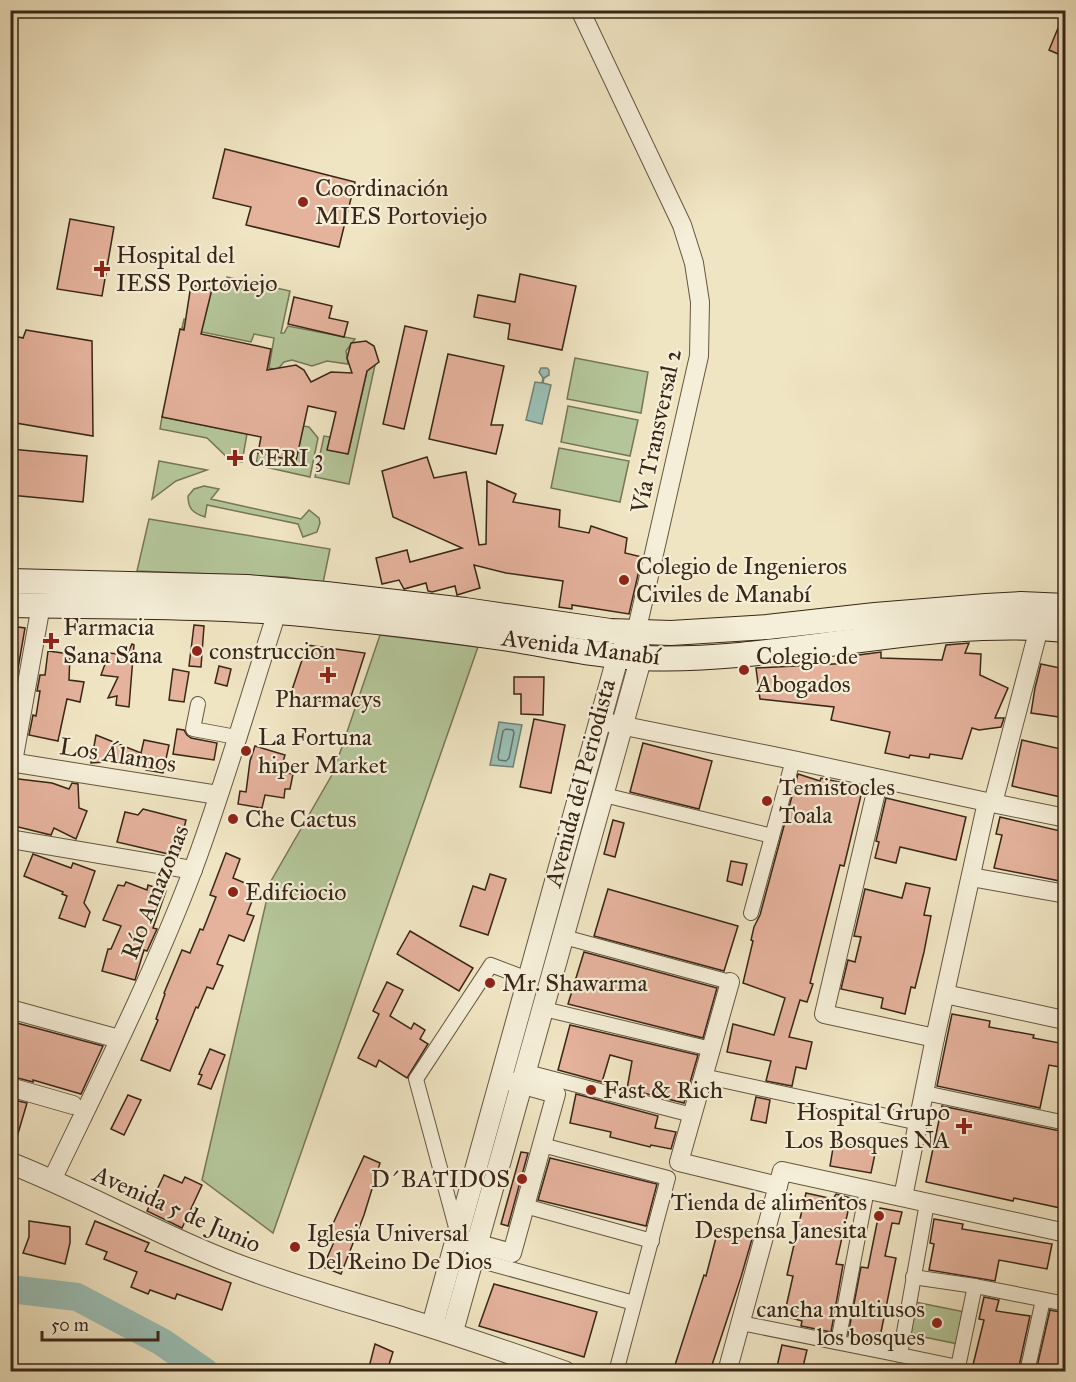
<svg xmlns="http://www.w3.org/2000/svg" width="1076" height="1382" font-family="'IM FELL Great Primer',serif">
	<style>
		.green { fill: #b4c699; stroke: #767658; stroke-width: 1.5 }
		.water { fill: #9abfb6; stroke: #738276; stroke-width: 1.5 }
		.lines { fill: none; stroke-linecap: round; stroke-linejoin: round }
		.shore { stroke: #697266; stroke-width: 1.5 }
		.river { stroke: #9abfb6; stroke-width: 28 }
		.building { fill: #e5b29c; stroke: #382617; stroke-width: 1.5 }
		.pedestrian-casing { stroke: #665642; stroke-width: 16 }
		.minor-casing { stroke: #665642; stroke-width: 20 }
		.tertiary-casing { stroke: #665642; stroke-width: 23 }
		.secondary-casing { stroke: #382617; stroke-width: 26 }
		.pedestrian { stroke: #f5eed8; stroke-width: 14 }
		.minor { stroke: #f5eed8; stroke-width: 18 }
		.tertiary { stroke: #f5eed8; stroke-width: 21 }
		.secondary { stroke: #f5eed8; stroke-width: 24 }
		.poi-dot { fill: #8f2418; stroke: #f5eed8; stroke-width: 2 }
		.labels { text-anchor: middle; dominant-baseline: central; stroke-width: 4.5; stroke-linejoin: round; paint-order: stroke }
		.poi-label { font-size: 24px; fill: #382617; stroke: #f5eed8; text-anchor: start }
		.street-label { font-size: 24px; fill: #382617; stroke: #f5eed8 }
	</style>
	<rect width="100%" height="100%" fill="#f0e5c3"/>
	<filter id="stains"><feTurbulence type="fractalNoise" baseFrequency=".00333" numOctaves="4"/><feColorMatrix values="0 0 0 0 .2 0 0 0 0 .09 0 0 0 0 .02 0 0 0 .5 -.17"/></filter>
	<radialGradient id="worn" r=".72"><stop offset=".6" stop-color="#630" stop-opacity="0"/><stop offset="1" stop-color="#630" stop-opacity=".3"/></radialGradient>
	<g class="green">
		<path d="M227 277 290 291 281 333H284L288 326 355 339 346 351 348 364 327 361 312 366 292 360 284 362 277 370 269 368 274 338 254 334 251 342 182 328 184 319 203 322 210 287 224 289Z"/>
		<path d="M575 358 648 372 641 413 567 399Z"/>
		<path d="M375 365 349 484 315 477 324 436 330 437 328 450 348 454 367 371Z"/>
		<path d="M568 406 638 420 630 456 561 442Z"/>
		<path d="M162 417 247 434 242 462 230 460 207 438 160 429Z"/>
		<path d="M303 426 309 427 318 438 310 477 256 465 258 453 295 461Z"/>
		<path d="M559 448 629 461 620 502 551 488Z"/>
		<path d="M159 461 207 470 176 481 152 499Z"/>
		<path d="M204 486 219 489 211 499 301 519 309 510 319 518 320 523 317 532 303 537 298 524 207 505 205 517C193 513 188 509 188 496L194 489Z"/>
		<path d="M149 519 330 549 323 583 286 577 137 571Z"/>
		<path d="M380 635 478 647 273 1233 202 1180 271 881 333 773Z"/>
		<path d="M910 1301 970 1313 963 1345 904 1333Z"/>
	</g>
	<g class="water">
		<path d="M541 368H547L549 370V375L544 378 543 383 551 385 542 424 526 420 535 382 542 383 543 378 539 372Z"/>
		<path d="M499 722 522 725 513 767 490 765Z"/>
	</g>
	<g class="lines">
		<path class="shore" d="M506 729 513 730 514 733 509 758 506 761 499 760 498 757 503 731Z"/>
		<path class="river" d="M10 1289 77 1297 162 1342 205 1372"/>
	</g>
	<g class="building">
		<path d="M1065 11V57L1049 50Z"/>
		<path d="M225 149 355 182 339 247 246 225 251 207 213 198Z"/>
		<path d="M70 219 114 227 102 296 57 289Z"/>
		<path d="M520 274 576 286 562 350 508 339 510 324 474 317 478 295 515 302Z"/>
		<path d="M191 285 212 289 201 334 271 349 267 370 296 365 304 370 311 382 331 372 352 373 347 358 351 343 366 341 374 346 379 362 367 371 348 454 327 450 336 412 308 406 296 461 258 453 261 437 162 417 180 329 184 330Z"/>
		<path d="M294 297 332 306 329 318 348 322 344 337 288 324Z"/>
		<path d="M405 326 427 331 404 429 383 424Z"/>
		<path d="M26 330 92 341 93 436 10 422V335L23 338Z"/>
		<path d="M448 354 504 366 491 425H503L496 454 429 439Z"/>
		<path d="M10 449 87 456 83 502 10 495Z"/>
		<path d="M427 457 434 478 466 472 479 545 486 544 487 481 516 494 513 502 560 510 559 527 589 533 591 526 627 538 625 553 642 557 629 614 572 605V609L559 607 563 581 506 573 474 565 480 588 457 595 455 586 432 592 428 591 426 583 404 589 399 580 382 584 376 558 407 550 410 562 462 548 393 517 382 471Z"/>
		<path d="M194 625 204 626 201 667 189 666Z"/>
		<path d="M10 626 25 628 14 692H10Z"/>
		<path d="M969 643 965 653 981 654 980 675 1008 688 995 718H1004L1001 727 979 730 972 728 962 759 930 754 929 758 910 755 909 758 885 753 890 732 831 720 834 707 760 699 756 668 852 663 851 656 881 652V658L942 660 946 645Z"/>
		<path d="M132 644 134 645 129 707 116 705 117 696 108 698 118 677 101 675 109 653 127 655Z"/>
		<path d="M307 645 365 653 348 706 290 696Z"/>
		<path d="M48 651 70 654 69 680 84 682 80 702 67 699 58 741 29 735 33 715 36 716 40 691H37L40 675H45Z"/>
		<path d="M1041 664 1065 669V716L1059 717 1031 713 1035 688Z"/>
		<path d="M219 666 231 669 227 686 215 683Z"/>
		<path d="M173 669 189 672 184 702 169 700Z"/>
		<path d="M514 677H544L543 715 521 714V694H514Z"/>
		<path d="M534 719 565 725 551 793 520 787Z"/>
		<path d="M177 729 184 730 187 735 191 738 217 743 214 760 173 754Z"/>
		<path d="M96 735 141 753 144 740 169 745 163 773 146 770 148 759 91 763Z"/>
		<path d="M1022 740 1065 750V798L1012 786Z"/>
		<path d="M643 743 712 761 699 809 630 792Z"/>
		<path d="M255 746 285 755 280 772 293 774 290 789H285L284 798 265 795 262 808 238 804 240 791 246 792 250 761Z"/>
		<path d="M798 774 820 781 821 778 863 787 844 866 840 865 810 983 813 984 807 1002 800 1000 789 1037 812 1042 806 1069 796 1067 792 1086 766 1081 771 1061 727 1052 733 1024 774 1035 785 998 743 983 753 941 751 940 754 927 760 915Z"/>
		<path d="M10 778 52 783 69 789 72 783 78 784 79 808 87 811 76 839 54 828 51 835 10 825Z"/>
		<path d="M886 798 966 817 956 860 900 847 896 863 875 858 879 842 876 841Z"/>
		<path d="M143 809 186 820 177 856 117 842 125 812 138 815Z"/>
		<path d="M1000 817 1065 832V882L994 868 1002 835 996 834Z"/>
		<path d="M613 820 624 823 615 857 604 854Z"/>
		<path d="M226 853 240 859 233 878 257 888 247 914 254 916 244 941 229 935 217 964 223 966 213 989 207 987 198 1008 196 1007 170 1071 141 1060 158 1020 156 1019 165 994 164 993 182 950 190 953 200 929 203 930 216 897 210 895Z"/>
		<path d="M33 854 71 868 73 863 95 871 84 903 90 912 85 927 59 918 67 896 62 894 63 892 24 876Z"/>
		<path d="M731 861 747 864 742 885 727 881Z"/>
		<path d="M490 874 506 879 488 935 460 926 473 886 485 890Z"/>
		<path d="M126 882 147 890 148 885 166 891 153 928 157 929 147 951 144 950 135 980 102 971 108 949H111L121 926 103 920 118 885 124 886Z"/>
		<path d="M906 883 930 888 924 915 931 916 924 952 915 988 911 987 905 1014 881 1008 883 998 841 989 848 960 855 962 861 937 854 936 865 889 902 898Z"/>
		<path d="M608 889 738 926 724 971 594 936Z"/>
		<path d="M410 931 473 968 459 991 397 954Z"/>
		<path d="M584 952 717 988 703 1038 568 1004Z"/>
		<path d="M387 982 403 990 390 1016 411 1029 414 1023 425 1030 420 1039 428 1044 407 1078 379 1060 376 1067 358 1058 379 1014 373 1011Z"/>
		<path d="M952 1014 990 1021 989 1027 1034 1035 1033 1038 1065 1044V1068L1049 1065 1040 1108 937 1086Z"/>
		<path d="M13 1022 103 1046 81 1094 33 1080V1082L10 1076V1031Z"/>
		<path d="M570 1025 698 1055 684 1103 627 1089 632 1061 610 1055 602 1082 558 1070Z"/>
		<path d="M210 1049 225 1055 211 1089 198 1084 202 1075 199 1074Z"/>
		<path d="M576 1094 658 1116 655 1128 676 1132 671 1149 651 1145 650 1147 610 1137 611 1132 570 1123Z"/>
		<path d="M128 1095 141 1100 124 1135 111 1129Z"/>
		<path d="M756 1097 770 1100 766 1123 751 1120Z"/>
		<path d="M10 1099 27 1103 14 1147H10Z"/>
		<path d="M942 1106 1065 1132V1209L1014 1198 1013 1201 926 1182Z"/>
		<path d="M834 1142 876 1149 871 1173 830 1166Z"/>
		<path d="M521 1152 528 1153 508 1226 501 1224Z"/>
		<path d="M364 1156 380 1163 364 1215 341 1274 323 1267 334 1242 326 1239Z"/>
		<path d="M550 1158 657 1184 646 1226 538 1200Z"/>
		<path d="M164 1175 182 1183 185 1177 202 1185 182 1228 147 1211Z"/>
		<path d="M806 1193 833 1199 836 1194 851 1198 836 1264 843 1265 831 1332 801 1326 802 1321 784 1316 793 1276 787 1275Z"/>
		<path d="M880 1208 902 1212 899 1224 892 1223 885 1256 896 1258 879 1342 848 1335 861 1267 868 1268Z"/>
		<path d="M934 1219 963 1224 962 1229 1052 1244 1047 1269 999 1260 995 1281 929 1270 934 1244 930 1243Z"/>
		<path d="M29 1221 70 1227V1243L65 1264 23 1253 29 1237Z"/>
		<path d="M95 1221 149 1243 145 1251 231 1283 222 1310 177 1294 175 1299 150 1290 148 1294 131 1287 137 1272 104 1259 107 1252 86 1244Z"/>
		<path d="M718 1230 752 1239 741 1277 710 1371H694L675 1365 704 1275 706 1276Z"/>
		<path d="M494 1284 597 1312 584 1357 479 1326Z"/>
		<path d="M984 1297 999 1300 996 1311 1030 1316 1018 1371H985L972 1369 984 1320 979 1319Z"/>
		<path d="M1050 1310 1065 1313V1371H1036Z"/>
		<path d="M375 1344 393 1352 387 1371H368Z"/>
		<path d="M782 1345 807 1350 802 1371H776Z"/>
	</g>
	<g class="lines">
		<g class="pedestrian-casing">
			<g id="pedestrian">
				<path d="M198 704 193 729 236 737"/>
				<path d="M604 795 772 836"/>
				<path d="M751 913 793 760"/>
				<path d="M564 937 730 982"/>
				<path d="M544 1009 711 1049"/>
				<path d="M527 1072 692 1115"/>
				<path d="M703 1076 919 1123"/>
				<path d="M925 1093 1066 1123"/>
				<path d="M542 1145 668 1178 616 1372"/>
				<path d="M525 1206 652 1241"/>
				<path d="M457 1231 416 1079 491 965 528 979"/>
				<path d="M474 1259 634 1303"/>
				<path d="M913 1277 975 1286 1066 1304"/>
				<path d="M741 1323 900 1355 927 1203"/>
				<path d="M838 1342 867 1190"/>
				<path d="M900 1355 958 1367 957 1372"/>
				<path d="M958 1367 975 1286"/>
				<path d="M1027 1372 1043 1300"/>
			</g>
		</g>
		<g class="minor-casing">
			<g id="minor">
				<path d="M580 10 682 225 694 263 700 302 699 356 636 633"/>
				<path d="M600 721 793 760 987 802 935 1038 903 1197"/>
				<path d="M10 762 218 795"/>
				<path d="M13 762 41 605"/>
				<path d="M879 779 824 1014 935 1038"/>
				<path d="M987 802 1066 818"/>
				<path d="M993 803 1039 628"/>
				<path d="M10 839 193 870"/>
				<path d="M971 877 1066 894"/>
				<path d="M730 982 679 1162 778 1186"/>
				<path d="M945 994 1064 1020"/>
				<path d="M10 1009 119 1039"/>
				<path d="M10 1087 73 1105"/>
				<path d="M52 1180C101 1078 152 977 192 872 224 787 249 698 277 612L287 607"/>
				<path d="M464 1240 512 1253 556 1094 509 1081"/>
				<path d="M727 1372 782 1171 1066 1233"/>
			</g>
		</g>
		<g class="tertiary-casing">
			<g id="tertiary">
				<path d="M10 1163C87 1193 158 1235 235 1264 292 1286 351 1302 409 1320 461 1336 513 1354 565 1372"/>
				<path d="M432 1327 618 656 626 645"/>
				<path d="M452 1333 641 658 636 633"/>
			</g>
		</g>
		<g class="secondary-casing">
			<g id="secondary">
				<path d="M10 581 247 587 326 594 465 610 610 631 671 633 767 627 875 615 986 606 1021 604 1066 606"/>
				<path d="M10 605C117 607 224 605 330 617 390 623 450 630 509 639 553 646 597 656 641 658 783 664 924 616 1066 630"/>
			</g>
		</g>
		<use href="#pedestrian" class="pedestrian"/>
		<use href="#minor" class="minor"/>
		<use href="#tertiary" class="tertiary"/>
		<use href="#secondary" class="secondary"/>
	</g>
	<g class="poi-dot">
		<circle cx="303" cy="202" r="6"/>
		<path d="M99 260h6v6h6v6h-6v6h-6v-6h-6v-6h6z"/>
		<path d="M232 449h6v6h6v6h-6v6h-6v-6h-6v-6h6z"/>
		<circle cx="624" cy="580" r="6"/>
		<path d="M48 632h6v6h6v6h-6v6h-6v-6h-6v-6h6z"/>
		<circle cx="197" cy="651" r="6"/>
		<circle cx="744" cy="670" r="6"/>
		<path d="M325 666h6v6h6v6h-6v6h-6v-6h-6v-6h6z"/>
		<circle cx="246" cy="751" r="6"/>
		<circle cx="767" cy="801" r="6"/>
		<circle cx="233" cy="819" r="6"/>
		<circle cx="233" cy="892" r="6"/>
		<circle cx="490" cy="983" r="6"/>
		<circle cx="591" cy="1090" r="6"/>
		<path d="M961 1117h6v6h6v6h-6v6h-6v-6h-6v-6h6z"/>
		<circle cx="522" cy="1179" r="6"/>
		<circle cx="879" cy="1216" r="6"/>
		<circle cx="295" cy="1247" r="6"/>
		<circle cx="937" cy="1323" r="6"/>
	</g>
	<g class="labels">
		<g class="poi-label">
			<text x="315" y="188">Coordinación<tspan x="315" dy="28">MIES Portoviejo</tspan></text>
			<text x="116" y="255">Hospital del<tspan x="116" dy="28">IESS Portoviejo</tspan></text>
			<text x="248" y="458">CERI 3</text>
			<text x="636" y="566">Colegio de Ingenieros<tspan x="636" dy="28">Civiles de Manabí</tspan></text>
			<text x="63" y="627">Farmacia<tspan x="63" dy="28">Sana Sana</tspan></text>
			<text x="209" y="651">construccion</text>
			<text x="756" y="656">Colegio de<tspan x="756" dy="28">Abogados</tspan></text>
			<text x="328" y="699" text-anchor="middle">Pharmacys</text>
			<text x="258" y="737">La Fortuna<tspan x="258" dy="28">hiper Market</tspan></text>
			<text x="779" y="787">Temistocles<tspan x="779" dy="28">Toala</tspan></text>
			<text x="245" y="819">Che Cactus</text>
			<text x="245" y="892">Edifciocio</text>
			<text x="502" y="983">Mr. Shawarma</text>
			<text x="603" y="1090">Fast &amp; Rich</text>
			<text x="950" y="1112" text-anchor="end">Hospital Grupo<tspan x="950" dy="28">Los Bosques NA</tspan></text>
			<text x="510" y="1179" text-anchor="end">D´BATIDOS</text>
			<text x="867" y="1202" text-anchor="end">Tienda de alimentos<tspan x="867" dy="28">Despensa Janesita</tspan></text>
			<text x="307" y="1233">Iglesia Universal<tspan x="307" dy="28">Del Reino De Dios</tspan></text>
			<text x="925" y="1309" text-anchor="end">cancha multiusos<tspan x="925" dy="28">los bosques</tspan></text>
		</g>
		<g class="street-label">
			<text transform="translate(656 431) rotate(-78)">Vía Transversal 2</text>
			<text transform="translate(581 647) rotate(7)">Avenida Manabí</text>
			<text transform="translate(118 755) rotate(9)">Los Álamos</text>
			<text transform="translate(580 783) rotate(-75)">Avenida del Periodista</text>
			<text transform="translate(155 892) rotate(-68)">Río Amazonas</text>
			<text transform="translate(177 1209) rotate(24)">Avenida 5 de Junio</text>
		</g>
	</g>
	<rect width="1076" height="1382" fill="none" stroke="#f0e5c3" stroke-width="36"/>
	<rect x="12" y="12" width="1052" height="1358" fill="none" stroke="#382617" stroke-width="3"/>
	<rect x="18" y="18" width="1040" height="1346" fill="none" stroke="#382617" stroke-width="1.5"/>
	<path d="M42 1331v9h116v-9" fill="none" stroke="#382617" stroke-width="3"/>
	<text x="51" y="1331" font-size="18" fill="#382617" stroke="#f5eed8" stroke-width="4.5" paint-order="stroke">50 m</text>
	<rect width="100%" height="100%" filter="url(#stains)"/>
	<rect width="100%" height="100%" fill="url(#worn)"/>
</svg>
